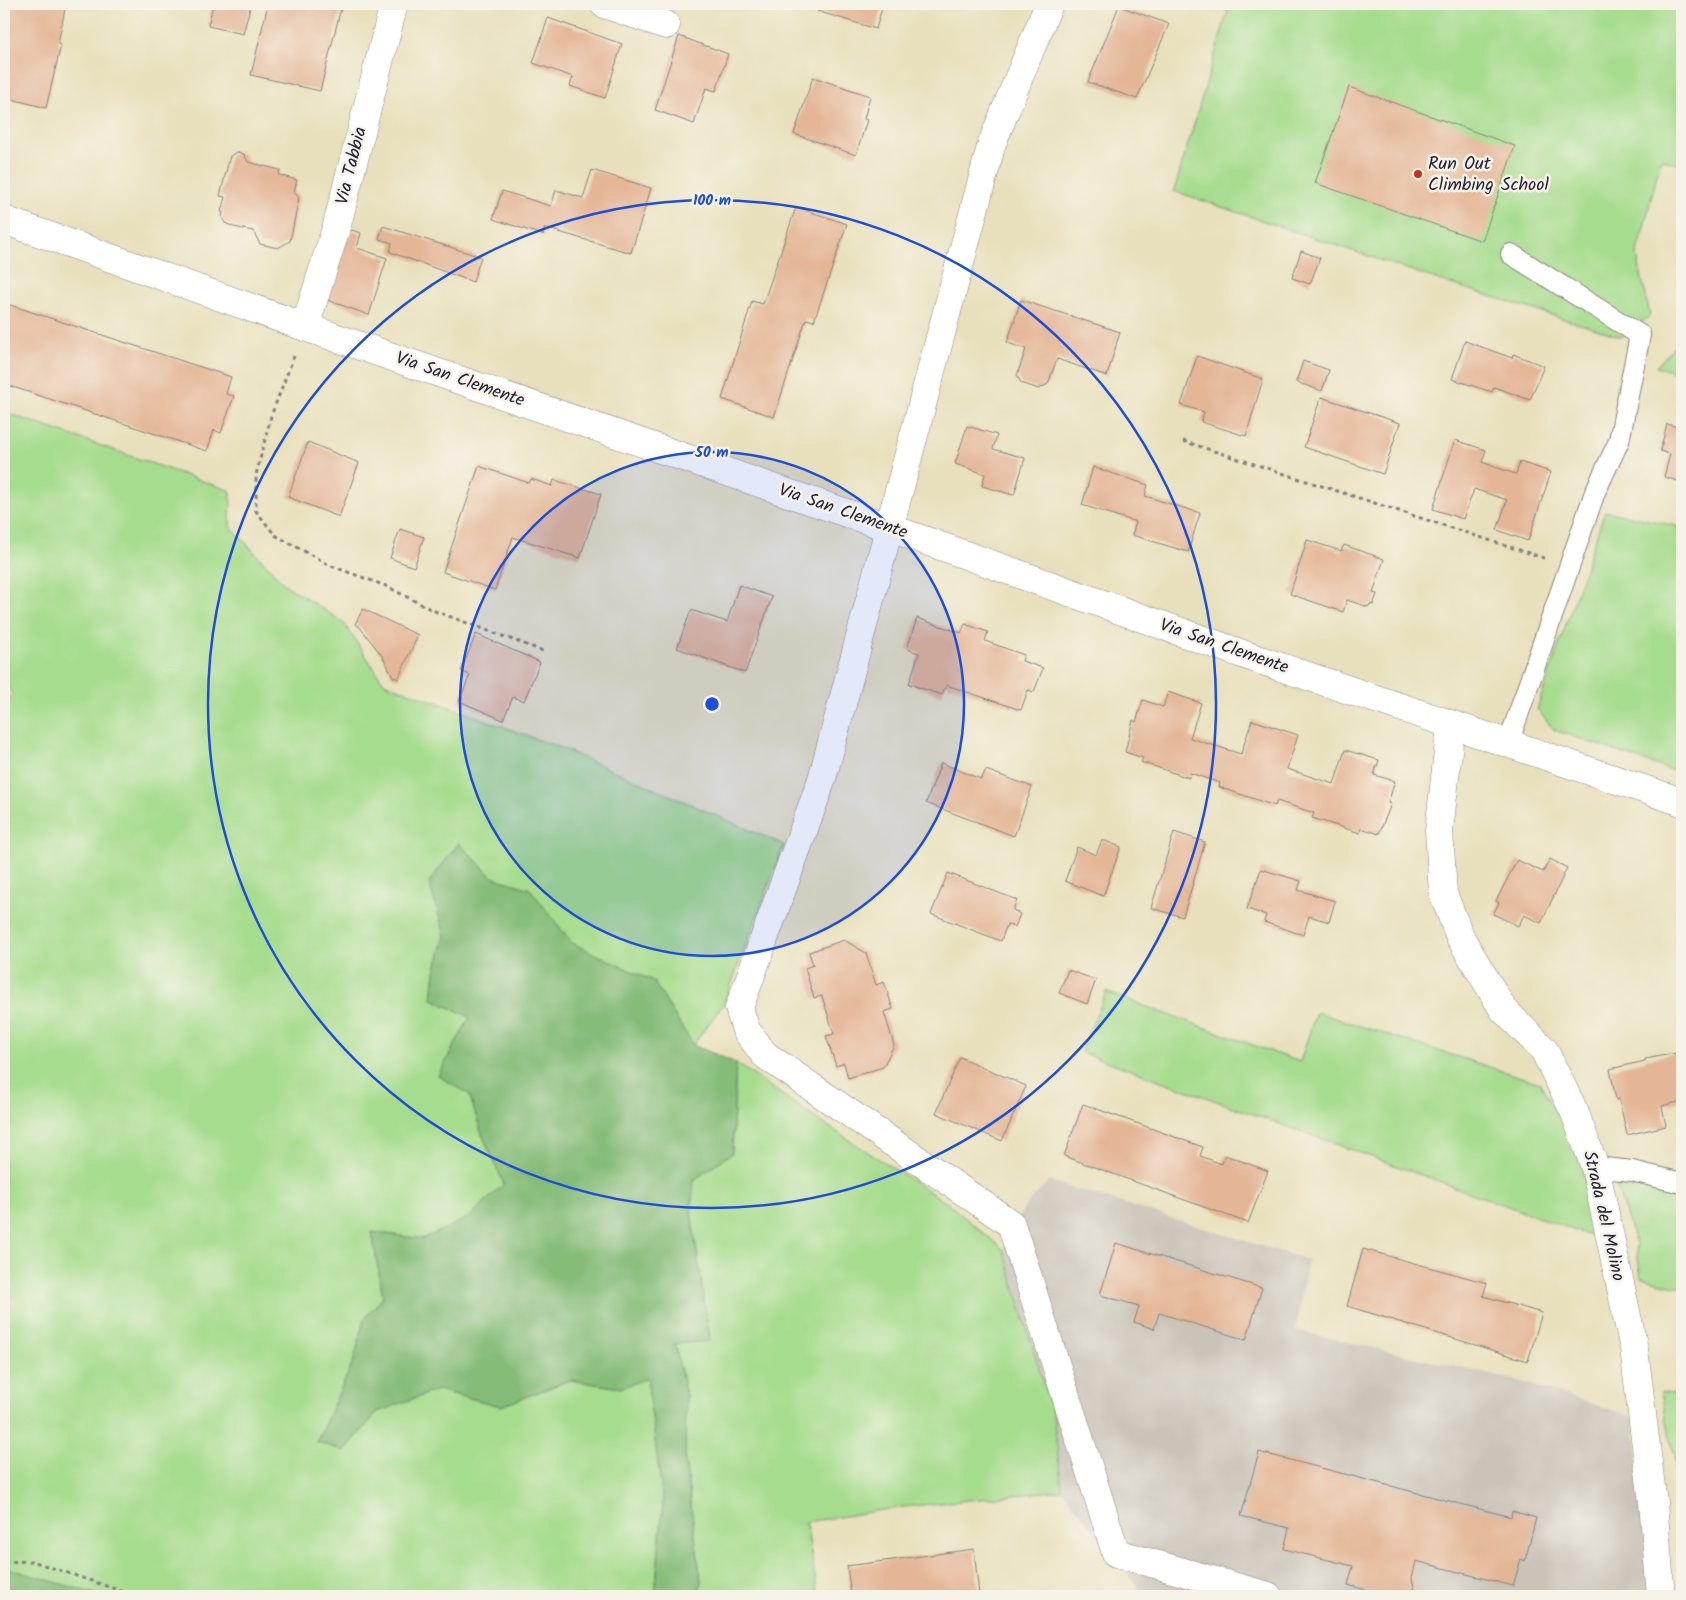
<svg xmlns="http://www.w3.org/2000/svg" width="1686" height="1600" font-family="Kalam,sans-serif">
	<style>
		.industrial { fill: #c9c3b8 }
		.green { fill: #a6dc8d; stroke: #647f64 }
		.forest { fill: #84bc78; stroke: #536f5a }
		.building { fill: #e4b696 }
		.lines { fill: none; stroke-linecap: round; stroke-linejoin: round }
		.service-casing { stroke: #85817c; stroke-width: 22 }
		.minor-casing { stroke: #85817c; stroke-width: 29 }
		.tertiary-casing { stroke: #85817c; stroke-width: 29 }
		.path { stroke: #85817c; stroke-width: 3; stroke-dasharray: 4 4; stroke-linecap: butt }
		.service { stroke: #fff; stroke-width: 20 }
		.minor { stroke: #fff; stroke-width: 28 }
		.tertiary { stroke: #fff; stroke-width: 28 }
		.ring { fill: none; stroke: #1d4ed8; stroke-width: 2.5 }
		.poi-dot { fill: #c8321e; stroke: #f7f3e8; stroke-width: 2 }
		.labels { text-anchor: middle; dominant-baseline: central; stroke-width: 5; stroke-linejoin: round; paint-order: stroke }
		.poi-label { font-size: 18px; fill: #22223b; stroke: #f7f3e8; text-anchor: start }
		.street-label { font-size: 18px; fill: #22223b; stroke: #f7f3e8 }
		.centre { fill: #1d4ed8; stroke: #f7f3e8; stroke-width: 2.5 }
		.ring-label { font-size: 15px; text-anchor: middle; font-weight: bold; fill: #1d4ed8; stroke: #f7f3e8; stroke-width: 5; stroke-linejoin: round; paint-order: stroke }
	</style>
	<rect width="100%" height="100%" fill="#f7f3e8"/>
	<filter id="ink" filterUnits="userSpaceOnUse"><feTurbulence type="fractalNoise" baseFrequency=".02" numOctaves="2"/><feDisplacementMap in="SourceGraphic" scale="10" xChannelSelector="R" yChannelSelector="G"/><feConvolveMatrix kernelMatrix="1 2 1 2 8 2 1 2 1" color-interpolation-filters="sRGB"/></filter>
	<filter id="wash" filterUnits="userSpaceOnUse"><feTurbulence type="fractalNoise" baseFrequency=".0096" numOctaves="4" result="noise"/><feDisplacementMap in="SourceGraphic" scale="20" xChannelSelector="R" yChannelSelector="G"/><feGaussianBlur stdDeviation="1.12" result="paint"/><feColorMatrix in="noise" values="0 0 0 0 0 0 0 0 0 0 0 0 0 0 0 0 0 1.4 0 .05"/><feComposite in="paint" operator="in"/></filter>
	<g filter="url(#wash)">
		<rect width="100%" height="100%" fill="#e8e0bc"/>
		<path class="industrial" d="M1049 1181 1308 1260 1295 1330 1522 1382 1634 1417 1650 1596H1144L1062 1490 1053 1415 1003 1249 1025 1206Z"/>
		<g class="green">
			<path d="M1208 4H1682V165L1661 159 1637 255 1650 316 1622 337 1451 284 1174 191 1228 11Z"/>
			<path d="M1682 337V374L1656 367Z"/>
			<path d="M4 412 231 491 230 526 284 584 343 622 384 683 561 748 784 845 724 1003 693 1045 653 981 572 943 530 889 492 877 459 843 429 882 445 936 435 972 432 999 470 1017 438 1076 469 1093 482 1134 504 1184 468 1218 423 1239 372 1232 383 1297 364 1319 354 1360 317 1441 345 1451 377 1412 437 1390 501 1406 570 1380 621 1388 647 1377 663 1502 655 1596H102L26 1574 4 1596V714L12 694 4 681Z"/>
			<path d="M1605 511 1682 527V774L1554 730 1537 709Z"/>
			<path d="M1106 992 1300 1062 1316 1012 1540 1083 1573 1142 1604 1241 1081 1052Z"/>
			<path d="M736 1063 812 1116 947 1203 1003 1249 1053 1415 1062 1490 895 1508 806 1522 818 1596H698L701 1581 685 1461 686 1396 675 1344 710 1340 691 1212 694 1180 732 1153Z"/>
			<path d="M1614 1179 1682 1197V1288L1641 1278 1636 1245Z"/>
			<path d="M1661 1392 1682 1396V1594L1675 1462Z"/>
		</g>
		<g class="forest">
			<path d="M459 843 492 877 530 889 572 943 653 981 693 1045 736 1063 732 1153 694 1180 691 1212 710 1341 675 1344 686 1396 685 1461 701 1581 698 1596H655L663 1502 647 1378 621 1388 570 1380 501 1406 437 1390 377 1412 345 1451 317 1442 354 1360 364 1319 383 1297 372 1232 423 1239 468 1218 504 1184 482 1134 469 1094 438 1076 470 1017 432 999 435 972 445 936 429 882Z"/>
			<path d="M4 1567 102 1596H4Z"/>
		</g>
		<g id="blocks">
			<g class="building">
				<path d="M10 4H66L58 44 61 45 46 108 4 97V5L9 7Z"/>
				<path d="M213 4H251L243 34 208 26Z"/>
				<path d="M268 4H342L320 91 251 75Z"/>
				<path d="M819 4H883L876 29 817 11Z"/>
				<path d="M1119 6 1169 24 1137 99 1088 82Z"/>
				<path d="M548 18 622 44 605 98 570 86 573 77 533 63Z"/>
				<path d="M679 36 728 54 716 91 706 88 694 124 655 110Z"/>
				<path d="M813 77 870 96 864 119 867 120 856 155 794 134Z"/>
				<path d="M1349 87 1515 146 1482 241 1315 183Z"/>
				<path d="M237 152 244 154 248 162 280 170 279 175 297 180 294 192 299 198 290 241 278 248 260 244 253 231 234 227 225 223 222 217 223 213 221 212 225 197 220 196 230 156Z"/>
				<path d="M592 170 651 188 631 253 545 228 543 235 493 219 502 191 551 206 556 190 583 198Z"/>
				<path d="M796 207 847 224 814 321 806 319 774 417 722 399 752 301 763 304Z"/>
				<path d="M383 226 481 257 473 282 390 252 392 243 379 239Z"/>
				<path d="M348 229 361 233 357 248 387 258 369 315 327 300Z"/>
				<path d="M1301 251 1320 258 1310 284 1292 278Z"/>
				<path d="M1021 300 1120 332 1107 376 1057 359 1048 384 1039 389 1021 383 1017 375 1026 349 1007 343Z"/>
				<path d="M4 303 231 377 226 394 234 396 221 433 214 430 207 451 4 384Z"/>
				<path d="M1465 341 1512 358 1513 354 1544 366 1530 400 1494 387 1492 392 1452 379Z"/>
				<path d="M1197 356 1263 379 1246 436 1201 422 1204 412 1181 405Z"/>
				<path d="M1303 361 1329 370 1322 391 1296 382Z"/>
				<path d="M1321 397 1400 423 1383 474 1304 447Z"/>
				<path d="M1679 421 1682 422V482L1664 477 1670 454 1660 451 1667 424 1678 427Z"/>
				<path d="M967 426 997 435 993 449 1025 458 1014 495 982 486 985 474 955 464Z"/>
				<path d="M1455 440 1486 450 1482 462 1498 468 1516 474 1520 462 1551 472 1528 541 1497 530 1507 500 1474 489 1463 519 1433 509Z"/>
				<path d="M308 442 359 463 339 517 288 497Z"/>
				<path d="M479 466 529 483 531 479 552 486 554 480 601 494 580 558 513 537 495 590 443 572Z"/>
				<path d="M1093 467 1148 485 1145 496 1200 513 1188 552 1132 535 1136 522 1082 505Z"/>
				<path d="M400 529 424 537 414 567 390 558Z"/>
				<path d="M1307 540 1341 551 1344 545 1384 559 1373 593 1377 594 1373 605 1370 604 1368 607 1347 600 1343 612 1290 594Z"/>
				<path d="M739 585 772 597 745 673 677 648 691 610 727 622Z"/>
				<path d="M363 609 418 635 398 679 393 677 383 657 359 626 355 624Z"/>
				<path d="M917 618 961 633 965 624 988 632 985 641 1024 655 1022 661 1043 668 1034 692 1028 690 1021 710 946 685 942 695 909 684 919 653 907 649Z"/>
				<path d="M476 634 540 662 524 701 513 697 503 720 459 701 470 675 461 671Z"/>
				<path d="M1168 692 1201 703 1190 738 1241 754 1252 720 1298 735 1287 769 1334 784 1345 750 1379 760 1374 775 1395 781 1388 803 1391 804 1379 834 1361 828 1360 833 1312 818 1314 813 1277 801 1275 806 1219 787 1220 783 1190 773 1189 778 1141 762 1143 758 1125 752 1133 720 1136 722 1143 700 1163 707Z"/>
				<path d="M941 763 981 779 986 770 1032 787 1014 836 926 803Z"/>
				<path d="M1174 832 1205 842 1183 917 1151 908Z"/>
				<path d="M1102 840 1121 847 1103 896 1065 881 1077 847 1096 855Z"/>
				<path d="M1550 859 1567 868 1541 923 1524 915 1518 926 1493 914 1499 903 1496 901 1517 860 1543 872Z"/>
				<path d="M1261 869 1301 881 1298 890 1335 901 1329 922 1309 916 1303 935 1264 922 1266 915 1247 909Z"/>
				<path d="M948 873 1017 900 1013 910 1020 914 1015 927 1007 924 1001 941 931 914Z"/>
				<path d="M844 940 866 953 876 985 884 982 893 1009 884 1012 894 1045 883 1067 848 1078 844 1063 836 1066 826 1036 834 1034 822 996 814 998 805 968 813 965 809 952Z"/>
				<path d="M1068 970 1096 980 1087 1004 1059 993Z"/>
				<path d="M1677 1053 1682 1080V1101L1662 1106 1666 1126 1627 1135 1619 1099 1616 1100 1610 1069 1645 1061V1059Z"/>
				<path d="M960 1057 1026 1086 1002 1141 936 1113Z"/>
				<path d="M1083 1104 1203 1147 1200 1156 1222 1164 1225 1155 1268 1171 1248 1223 1064 1156Z"/>
				<path d="M1116 1243 1262 1288 1246 1340 1159 1313 1154 1329 1134 1322 1139 1306 1100 1295Z"/>
				<path d="M1363 1249 1487 1283 1483 1296 1542 1313 1528 1361 1347 1306Z"/>
				<path d="M1259 1452 1511 1517 1512 1511 1536 1518 1525 1561 1521 1559 1513 1586 1416 1561 1412 1578 1416 1596H1389L1348 1585 1353 1566 1284 1549 1289 1528 1241 1516Z"/>
				<path d="M974 1549 979 1596H851L847 1566Z"/>
			</g>
		</g>
	</g>
	<g filter="url(#ink)">
		<use href="#blocks" fill-opacity="0" stroke="#85817c" stroke-width="1"/>
		<g class="lines">
			<g class="service-casing">
				<g id="service">
					<path d="M1508 744 1595 492 1619 441 1640 335 1511 254"/>
					<path d="M1595 1167 1632 1171 1682 1183"/>
				</g>
			</g>
			<g class="minor-casing">
				<g id="minor">
					<path d="M604 4 666 25"/>
					<path d="M1049 4 992 143 822 779 739 1008 746 1030 765 1055 1011 1224 1116 1553 1268 1596"/>
					<path d="M305 327 337 225 394 4"/>
					<path d="M1451 725 1439 831 1443 893 1460 937 1503 1009 1544 1050 1574 1111 1595 1167 1634 1349 1653 1503 1661 1596"/>
				</g>
			</g>
			<g class="tertiary-casing">
				<path id="tertiary" d="M4 220 305 327 890 528 1251 657 1682 802"/>
			</g>
			<g class="path">
				<path d="M294 356 271 416 256 475V511L275 535 329 565 386 586 432 610 543 651"/>
				<path d="M1183 441 1544 558"/>
				<path d="M4 1562 32 1561 136 1596"/>
			</g>
			<use href="#service" class="service"/>
			<use href="#minor" class="minor"/>
			<use href="#tertiary" class="tertiary"/>
		</g>
	</g>
	<circle cx="712" cy="704" r="252" fill="#1d4ed8" fill-opacity=".12"/>
	<g class="ring">
		<circle cx="712" cy="704" r="252"/>
		<circle cx="712" cy="704" r="504"/>
	</g>
	<circle class="poi-dot" cx="1418" cy="174" r="5"/>
	<g class="labels">
		<g class="poi-label">
			<text x="1428" y="164">Run Out<tspan x="1428" dy="21">Climbing School</tspan></text>
		</g>
		<g class="street-label">
			<text transform="translate(352 166) rotate(-76)">Via Tabbia</text>
			<text transform="translate(460 380) rotate(19)">Via San Clemente</text>
			<text transform="translate(843 512) rotate(19)">Via San Clemente</text>
			<text transform="translate(1224 647) rotate(19)">Via San Clemente</text>
			<text transform="translate(1603 1216) rotate(77)">Strada del Molino</text>
		</g>
	</g>
	<circle cx="712" cy="704" r="8" class="centre"/>
	<g class="ring-label">
		<text x="712" y="205">100 m</text>
		<text x="712" y="457">50 m</text>
	</g>
	<rect width="1686" height="1600" fill="none" stroke="#f7f3e8" stroke-width="20"/>
</svg>
